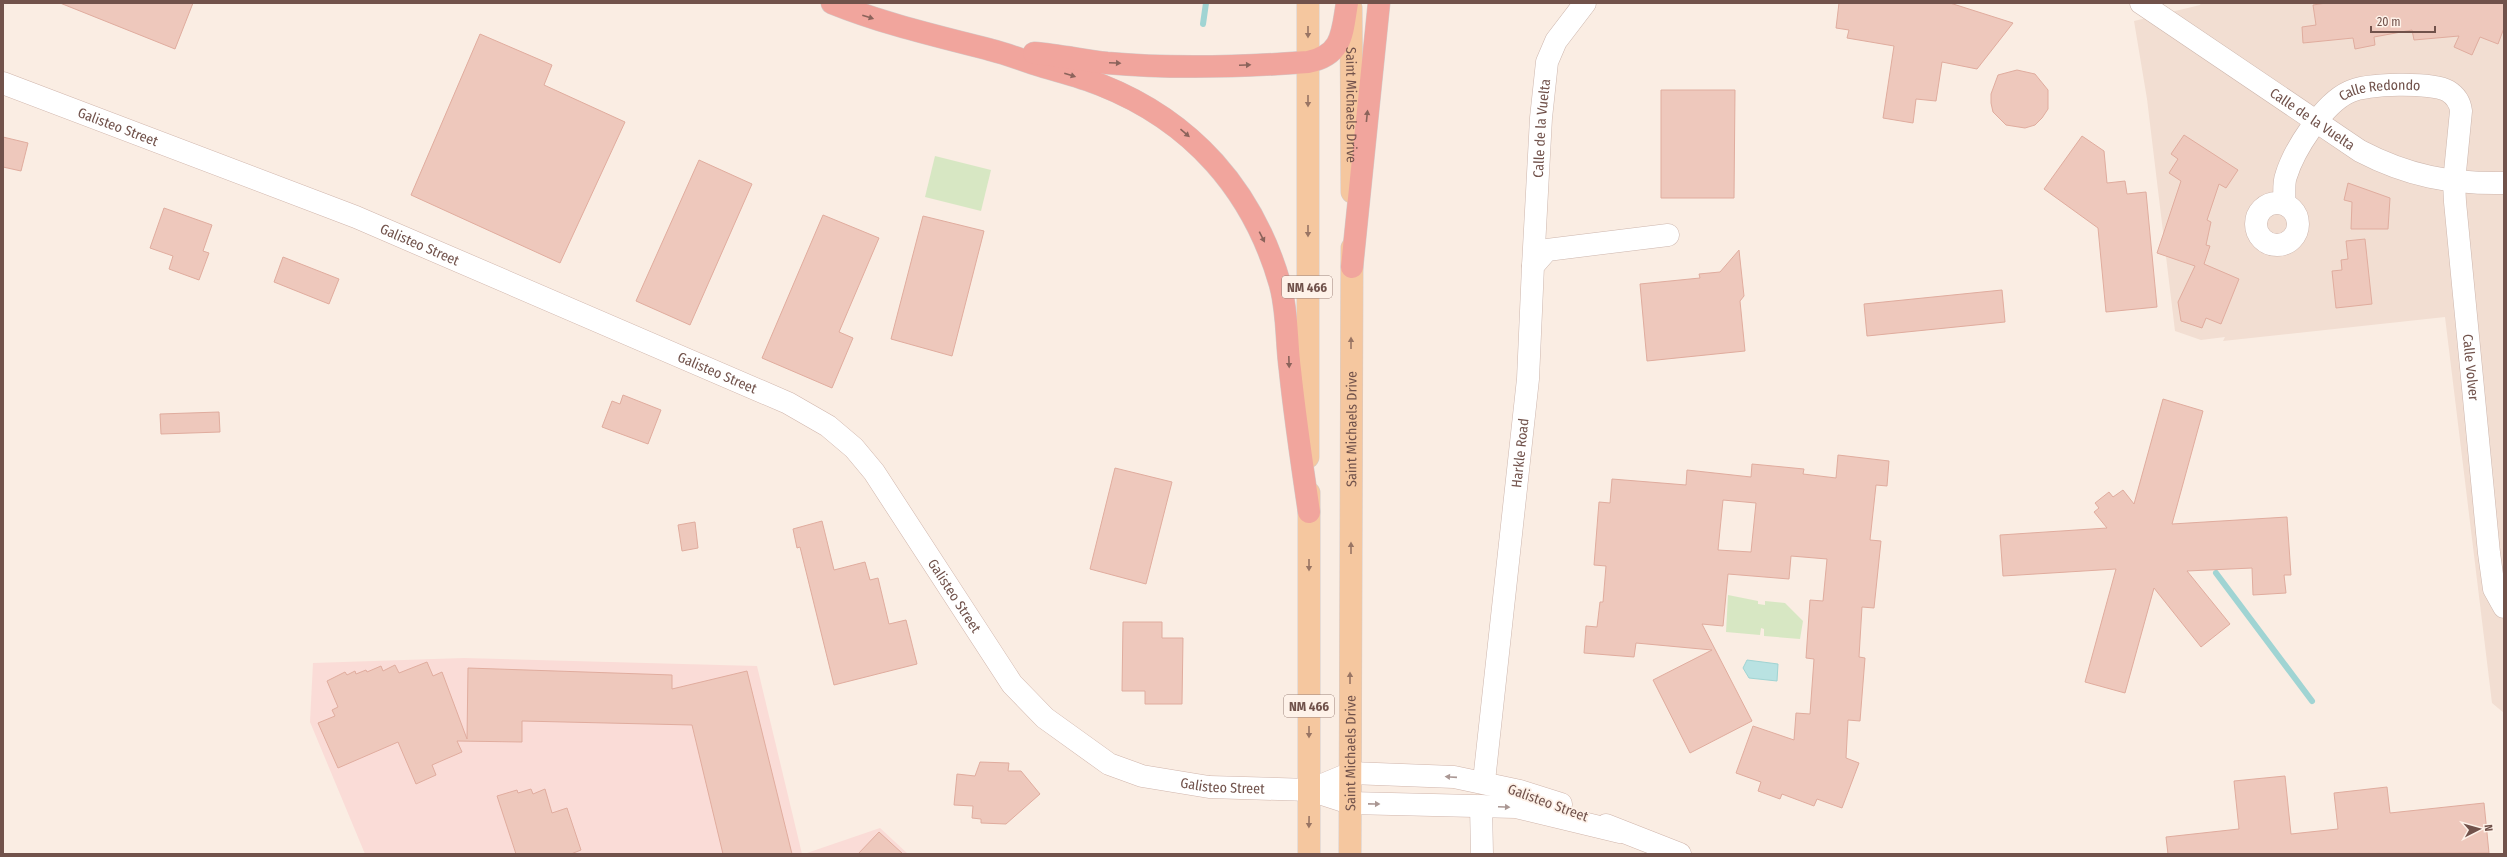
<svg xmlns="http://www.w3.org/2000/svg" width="2507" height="857" font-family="'Fira Sans Condensed',sans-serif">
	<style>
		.residential { fill: #f2ded2 }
		.commercial { fill: #fadcd7 }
		.green { fill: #d7e7c3 }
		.water { fill: #b9e2e2; stroke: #a0d4d3 }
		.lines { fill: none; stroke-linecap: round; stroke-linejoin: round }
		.stream { stroke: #a0d4d3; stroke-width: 6 }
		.building { fill: #eec8bc; stroke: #e0ac9e; fill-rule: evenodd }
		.street-casing { stroke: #cdb6ad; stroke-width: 23 }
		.secondary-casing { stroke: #d0b5ab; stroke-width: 23 }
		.primary-casing { stroke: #d4cbc9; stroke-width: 23 }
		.highway-casing { stroke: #d4cbc9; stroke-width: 23 }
		.street { stroke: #fff; stroke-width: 22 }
		.secondary { stroke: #fff; stroke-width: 22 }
		.primary { stroke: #f5c79f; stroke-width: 22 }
		.highway { stroke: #f1a59d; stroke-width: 22 }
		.oneway { fill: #8b635b }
		.oneway2 { fill: #997564 }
		.oneway3 { fill: #aa9793 }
		.labels { text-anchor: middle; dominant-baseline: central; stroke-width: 3.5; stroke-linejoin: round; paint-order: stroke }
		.shield { fill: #fef2e9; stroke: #9b827a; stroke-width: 1 }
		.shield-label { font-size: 13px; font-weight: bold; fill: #71524b }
		.street-label { font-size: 14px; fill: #71524b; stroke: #fef2e9 }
	</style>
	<rect width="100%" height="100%" fill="#faede3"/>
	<path class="residential" d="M2201 3H2504V713L2492 703 2445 317 2223 341 2225 337 2201 340 2175 331 2147 99 2134 21 2200 5Z"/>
	<g class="commercial">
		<path d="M464 658 757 666 802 854H365L310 722 313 663Z"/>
		<path d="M880 828 908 854H804Z"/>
	</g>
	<g class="green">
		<path d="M935 156 991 170 981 211 925 197Z"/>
		<path d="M1728 595 1758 601V604L1765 605V601L1785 603 1803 621 1800 639 1764 636V629L1761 628 1760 635 1726 632Z"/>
	</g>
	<path class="water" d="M1747 660 1778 664 1777 681 1749 678 1743 668Z"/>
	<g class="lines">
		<g class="stream">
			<path d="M1203 24 1206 3"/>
			<path d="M2216 573 2312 701"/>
		</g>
	</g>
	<g class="building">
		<path d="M60 3H193L175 49Z"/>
		<path d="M1839 3H1950L2013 23 1977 69 1942 62 1936 101 1916 99 1913 123 1883 118 1894 46 1847 38 1849 30 1836 28Z"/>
		<path d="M2326 3H2504V28L2498 44 2480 37 2472 55 2454 47 2459 36 2414 40 2412 30 2374 37 2375 45 2355 49 2353 38 2303 43 2302 27 2316 25 2313 5Z"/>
		<path d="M480 34 552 65 544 85 625 122 560 263 411 195Z"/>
		<path d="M2017 70 2035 74 2048 90V109L2042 118 2035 125 2025 128 2006 125 1993 112 1991 103V94L1998 75Z"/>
		<path d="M1661 90H1735L1734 198H1661Z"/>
		<path d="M2184 135 2238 170 2226 188 2219 184 2207 220 2211 222 2206 245 2210 246 2204 264 2239 279 2221 324 2206 318 2202 328 2181 321 2178 302 2195 266 2157 253 2181 181 2169 173 2178 159 2171 154Z"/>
		<path d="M2082 136 2104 151 2107 183 2125 181 2127 194 2146 192 2157 307 2106 312 2098 228 2044 189Z"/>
		<path d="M3 137 28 143 21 171 3 167Z"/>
		<path d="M699 160 752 184 690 325 636 301Z"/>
		<path d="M2348 183 2390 198 2388 229H2351L2352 202 2344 200Z"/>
		<path d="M164 208 212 225 203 251 209 253 199 280 169 269 173 256 150 248Z"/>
		<path d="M823 215 879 238 839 332 853 338 832 388 762 358Z"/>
		<path d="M923 216 984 231 952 356 891 339Z"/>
		<path d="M2365 239 2372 304 2336 308 2332 271 2342 270 2341 260 2348 259 2346 241Z"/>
		<path d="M1739 250 1744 296 1740 301 1745 351 1647 361 1640 284 1700 278 1699 274 1720 272Z"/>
		<path d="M283 257 339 279 329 304 274 282Z"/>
		<path d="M2002 290 2005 322 1867 336 1864 304Z"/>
		<path d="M623 395 661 410 648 444 602 427 612 401 620 404Z"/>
		<path d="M2163 399 2203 411 2172 524 2287 517 2291 575H2284L2286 593 2253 595 2252 568 2187 571 2230 624 2201 647 2154 588 2125 693 2085 682 2116 569 2003 576 2000 535 2107 528 2094 512 2099 508 2095 503 2109 492 2113 497 2123 490 2134 504Z"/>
		<path d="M219 412 220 432 161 434 160 414Z"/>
		<path d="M1838 455 1889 461 1887 486 1876 485 1870 540 1881 541 1874 608 1862 607 1859 657 1865 658 1860 721 1848 720 1846 758 1859 763 1842 808 1817 799 1814 806 1782 794 1780 799 1758 791 1761 782 1736 773 1753 726 1794 740 1796 713 1810 714 1814 659 1806 658 1810 600 1823 601 1827 559 1791 556 1789 579 1728 574 1723 626 1702 624 1752 721 1690 753 1653 680 1712 650 1636 643 1634 657 1584 653 1586 626 1597 627 1600 602H1603L1606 566 1594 565 1599 502 1610 503 1612 479 1686 485 1687 470 1751 477 1752 464 1804 469 1803 474 1836 478ZM1723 500 1756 503 1751 552 1718 550Z"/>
		<path d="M1115 468 1172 482 1146 584 1090 569Z"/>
		<path d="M822 521 834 570 865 562 870 580 878 578 889 624 906 620 917 664 834 685 800 547 797 548 793 529Z"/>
		<path d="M695 522 698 548 682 551 678 525Z"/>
		<path d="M1123 622H1162V638H1183L1182 704H1145V691H1122Z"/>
		<path d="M427 662 433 676 442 672 467 739 468 668 672 675V689L747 671 792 854H723L692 725 522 721V742L457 741 462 752 432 765 436 775 416 784 398 742 338 768 318 723 335 716 332 710 338 707 327 681 345 672 347 675 355 671 356 674 366 670 367 672 381 666 383 671 395 665 399 673Z"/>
		<path d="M980 762 1009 763 1008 771H1021L1040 794 1006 824 981 823V819L972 818 973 806 954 805 957 774 975 776Z"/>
		<path d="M2285 776 2291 834 2338 829 2334 793 2387 787 2390 813 2484 803 2489 853 2168 854 2166 837 2239 829 2234 781Z"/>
		<path d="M531 789 533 794 545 789 552 813 567 808 581 850 571 854H516L497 796 517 790 518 793Z"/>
		<path d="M879 832 903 854H858Z"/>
	</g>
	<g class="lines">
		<g class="street-casing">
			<g id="street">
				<path id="s1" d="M2141 3 2360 151C2408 176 2450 184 2504 183"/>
				<circle cx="2277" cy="224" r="21"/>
				<path id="s2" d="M2284 204C2285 195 2283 184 2286 176 2294 150 2323 104 2349 92 2366 83 2432 82 2448 91 2456 96 2460 102 2461 111L2454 182 2455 202 2489 553 2494 589 2504 607"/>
				<path id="s3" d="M1533 266 1541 118 1547 62 1556 41 1585 3"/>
				<path id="s4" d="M1484 781 1528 379 1533 266 1547 250 1668 235"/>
				<path d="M1481 806 1482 854"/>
			</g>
		</g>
		<g class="secondary-casing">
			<g id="secondary">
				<path id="s5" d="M3 83 356 217 788 403 828 426 854 448 874 472 1012 684 1045 718 1109 764 1142 776 1209 787 1310 790 1350 803 1516 807 1620 832"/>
				<path d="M1310 790 1351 773 1454 777 1520 791 1561 804"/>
				<path d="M1606 825 1680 854"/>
			</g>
		</g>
		<g class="primary-casing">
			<g id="primary">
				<path d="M1308 3V457"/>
				<path id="s6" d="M1351 8 1352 192"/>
				<path d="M1309 493V854"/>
				<path id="s7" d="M1350 854 1352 248"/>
			</g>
		</g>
		<g class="highway-casing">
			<g id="highway">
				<path d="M832 3C884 24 937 36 991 50 1008 54 1024 61 1041 66 1061 72 1082 77 1101 85 1192 121 1253 190 1280 284 1288 313 1286 341 1290 370 1295 418 1302 465 1309 512"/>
				<path d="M1034 53C1058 55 1082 60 1107 63 1173 69 1241 67 1308 62 1343 55 1342 33 1347 3"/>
				<path d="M1352 267 1379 3"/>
			</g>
		</g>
		<use href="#street" class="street"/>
		<use href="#secondary" class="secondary"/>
		<use href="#primary" class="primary"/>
		<use href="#highway" class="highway"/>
	</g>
	<defs><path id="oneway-solid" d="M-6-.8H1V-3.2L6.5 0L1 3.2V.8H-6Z"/></defs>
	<g class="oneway">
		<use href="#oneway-solid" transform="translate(868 17) rotate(18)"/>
		<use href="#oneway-solid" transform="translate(1115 63) rotate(3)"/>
		<use href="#oneway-solid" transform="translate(1245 65) rotate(-2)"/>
		<use href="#oneway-solid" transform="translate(1070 75) rotate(17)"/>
		<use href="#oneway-solid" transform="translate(1367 116) rotate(-84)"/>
		<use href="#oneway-solid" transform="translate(1185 133) rotate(41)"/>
		<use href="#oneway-solid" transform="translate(1262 237) rotate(63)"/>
		<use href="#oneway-solid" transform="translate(1289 362) rotate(88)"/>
	</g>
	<g class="oneway2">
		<use href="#oneway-solid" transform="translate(1308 32) rotate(90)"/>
		<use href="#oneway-solid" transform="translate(1308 101) rotate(90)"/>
		<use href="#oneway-solid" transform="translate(1308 231) rotate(90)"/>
		<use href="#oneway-solid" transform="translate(1351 343) rotate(-90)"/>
		<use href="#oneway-solid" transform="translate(1351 548) rotate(-90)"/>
		<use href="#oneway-solid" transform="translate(1309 565) rotate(90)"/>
		<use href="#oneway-solid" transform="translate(1350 678) rotate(-90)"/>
		<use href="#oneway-solid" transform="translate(1309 732) rotate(90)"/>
		<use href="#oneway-solid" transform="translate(1309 822) rotate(91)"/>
	</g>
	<g class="oneway3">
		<use href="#oneway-solid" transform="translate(1451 777) rotate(-176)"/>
		<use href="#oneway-solid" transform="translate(1374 804) rotate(1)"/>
		<use href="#oneway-solid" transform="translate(1504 807) rotate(3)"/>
	</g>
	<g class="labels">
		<g class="shield">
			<rect x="1282" y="276" width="50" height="22" rx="3"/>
			<rect x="1284" y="695" width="50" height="22" rx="3"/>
		</g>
		<g class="shield-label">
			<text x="1307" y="287">NM 466</text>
			<text x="1309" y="706">NM 466</text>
		</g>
		<g class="street-label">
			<text stroke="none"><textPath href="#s2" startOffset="166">Calle Redondo</textPath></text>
			<text stroke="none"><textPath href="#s6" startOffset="97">Saint Michaels Drive</textPath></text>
			<text stroke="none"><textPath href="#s1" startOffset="207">Calle de la Vuelta</textPath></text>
			<text stroke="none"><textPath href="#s5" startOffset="123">Galisteo Street</textPath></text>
			<text stroke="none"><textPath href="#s3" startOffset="138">Calle de la Vuelta</textPath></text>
			<text stroke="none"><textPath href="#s5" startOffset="447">Galisteo Street</textPath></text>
			<text stroke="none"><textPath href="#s2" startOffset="518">Calle Volver</textPath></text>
			<text stroke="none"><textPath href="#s5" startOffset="771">Galisteo Street</textPath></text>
			<text stroke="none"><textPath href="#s7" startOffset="425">Saint Michaels Drive</textPath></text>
			<text stroke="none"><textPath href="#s4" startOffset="330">Harkle Road</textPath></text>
			<text stroke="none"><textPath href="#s5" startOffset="1107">Galisteo Street</textPath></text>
			<text stroke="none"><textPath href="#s7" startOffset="101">Saint Michaels Drive</textPath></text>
			<text stroke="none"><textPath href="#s5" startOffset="1455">Galisteo Street</textPath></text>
			<text transform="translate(1548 803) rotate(20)">Galisteo Street</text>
		</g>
	</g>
	<rect width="2507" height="857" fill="none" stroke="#71524b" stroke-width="8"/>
	<g transform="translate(2479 829) rotate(84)" stroke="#fef2e9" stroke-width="3" paint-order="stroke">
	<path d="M0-3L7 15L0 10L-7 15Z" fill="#71524b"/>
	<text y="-6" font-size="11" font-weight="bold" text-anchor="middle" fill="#71524b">N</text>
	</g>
	<path d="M2371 26v6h64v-6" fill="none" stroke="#71524b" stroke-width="2"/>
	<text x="2377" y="26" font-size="12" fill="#71524b" stroke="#fef2e9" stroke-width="3" paint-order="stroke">20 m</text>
</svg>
